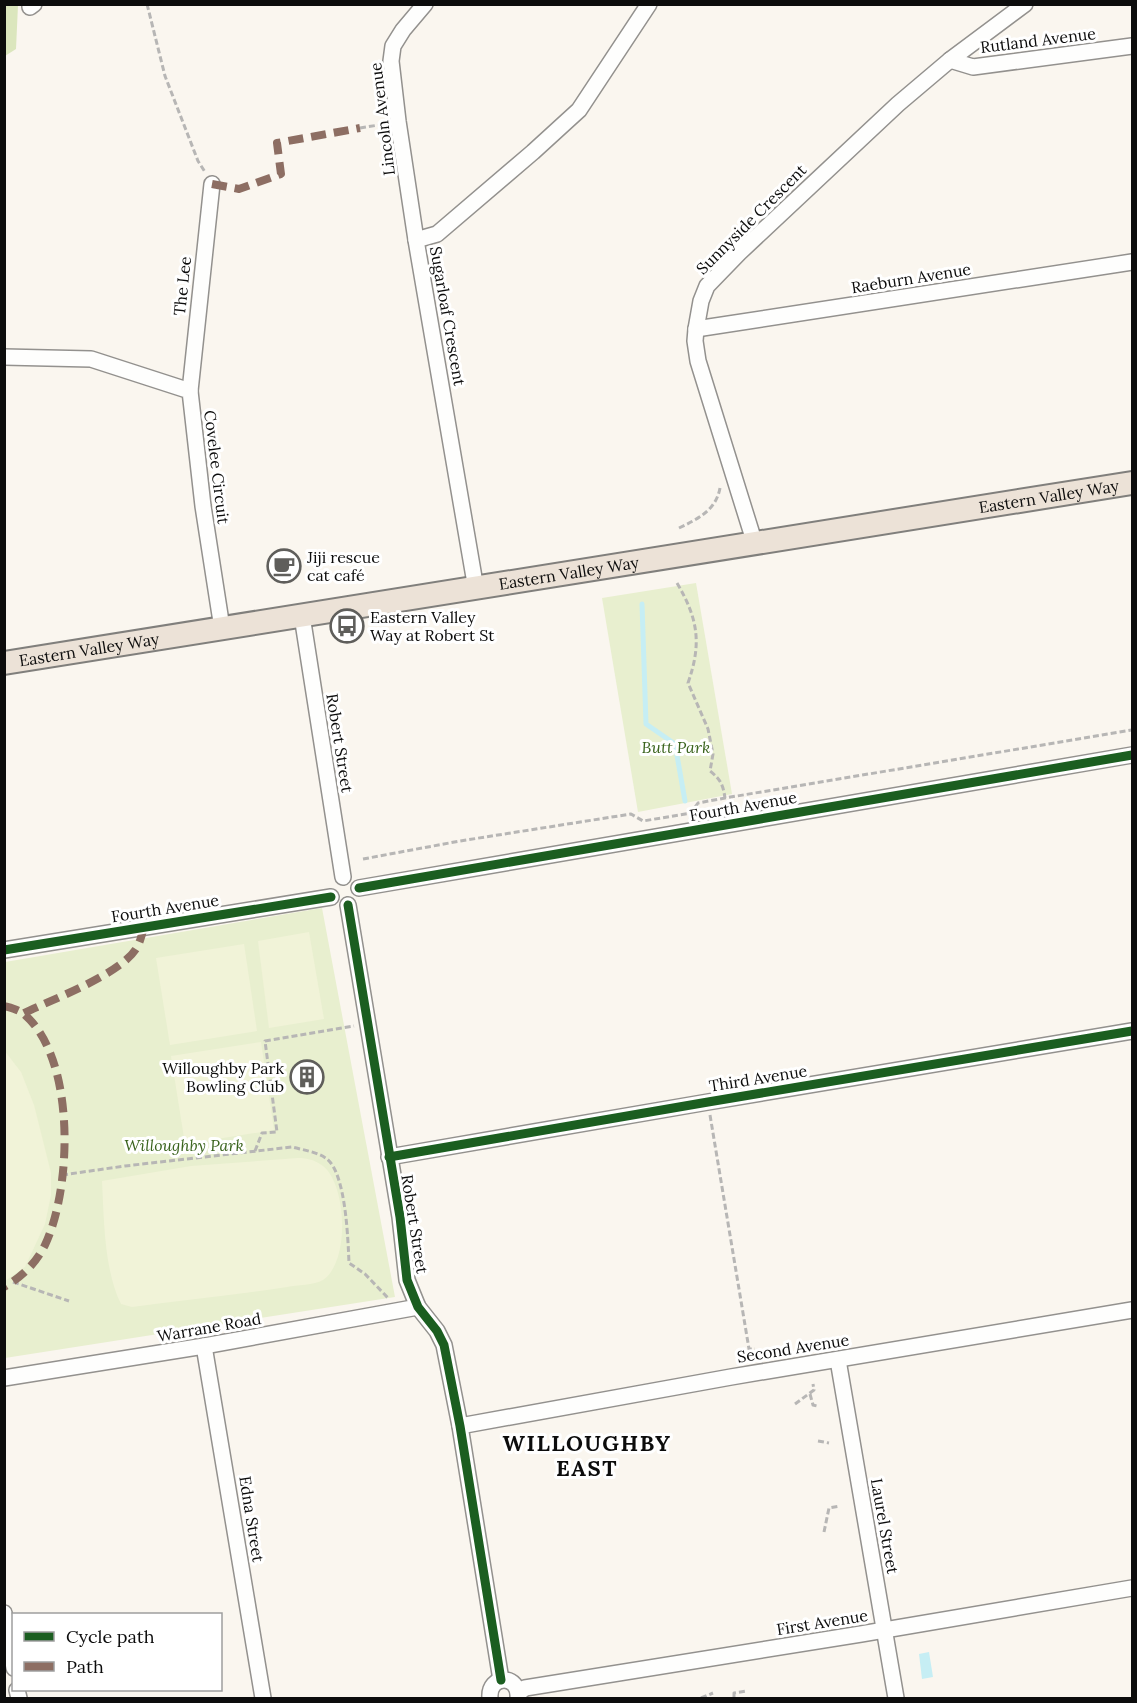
<svg xmlns="http://www.w3.org/2000/svg" width="1137" height="1703" font-family="Lora,serif">
	<style>
		.green { fill: #e8efcf }
		.forest { fill: #dbe6bd }
		.pitch { fill: #f1f3d8 }
		.water { fill: #c6eef4 }
		.lines { fill: none; stroke-linecap: round; stroke-linejoin: round }
		.stream { stroke: #c6eef4; stroke-width: 5 }
		.street-casing { stroke: #93918e; stroke-width: 18 }
		.primary-casing { stroke: #807f7c; stroke-width: 26 }
		.path { stroke: #b7b6b5; stroke-width: 3; stroke-dasharray: 6 3; stroke-linecap: butt }
		.street { stroke: #fefefd; stroke-width: 15 }
		.primary { stroke: #ece2d7; stroke-width: 22 }
		.quiet { stroke: #8d6e63; stroke-width: 8; stroke-dasharray: 15 8; stroke-linecap: butt }
		.cycleway-casing { stroke: #fff; stroke-width: 13 }
		.cycleway { stroke: #1b5e20; stroke-width: 9 }
		.labels { text-anchor: middle; dominant-baseline: central; stroke-width: 6; stroke-linejoin: round; paint-order: stroke }
		.street-label { font-size: 16px; fill: #0c0c0c; stroke: #fff }
		.poi-label { font-size: 16px; fill: #0c0c0c; stroke: #fff; text-anchor: start }
		.park-label { font-size: 16px; font-style: italic; fill: #39631c; stroke: #fff }
		.district-label { font-size: 22px; font-weight: bold; letter-spacing: 1.5px; fill: #0c0c0c; stroke: #fff }
	</style>
	<rect width="100%" height="100%" fill="#faf6ef"/>
	<g class="green">
		<path d="M696 583 732 794 638 812 602 598Z"/>
		<path d="M322 908 395 1297 5 1358V962Z"/>
	</g>
	<path class="forest" d="M4 5H18L16 49 5 56Z"/>
	<g class="pitch">
		<path d="M309 932 324 1019 269 1028 258 941Z"/>
		<path d="M244 944 257 1031 170 1045 156 958Z"/>
		<path d="M261 1042 274 1130 185 1144 171 1056Z"/>
		<path d="M4 1050 21 1072 34 1105 51 1173V1195L45 1224 25 1267 5 1281Z"/>
		<path d="M298 1158C307 1158 315 1160 323 1166 347 1185 350 1262 323 1280 314 1285 297 1285 287 1287 235 1295 183 1300 132 1307L121 1304C104 1270 104 1219 102 1181L191 1166Z"/>
	</g>
	<path class="water" d="M929 1652 933 1677 922 1679 919 1654Z"/>
	<g class="lines">
		<path class="stream" d="M642 604 646 724 675 744 685 801"/>
		<g class="street-casing">
			<g id="street">
				<path d="M30 7 34 4"/>
				<path d="M950 60 973 67 1132 46"/>
				<path d="M416 240 398 121 391 61 393 46 403 30 425 4"/>
				<path d="M696 329 1132 262"/>
				<path d="M4 357 91 359 190 391 203 506 222 628"/>
				<path d="M190 391 212 184"/>
				<path d="M755 544 698 361 695 341 696 329 701 301 707 286 739 253 898 104 950 60 1025 4"/>
				<path d="M476 589 416 240 437 234 533 152 579 110 649 4"/>
				<path d="M302 616 343 877"/>
				<path d="M359 888 1132 755"/>
				<path d="M348 905 400 1217 407 1280 418 1307 437 1331 444 1345 460 1426 501 1680"/>
				<path d="M4 950 331 897"/>
				<path d="M389 1157 708 1102 1132 1031"/>
				<path d="M204 1346 263 1698"/>
				<path d="M838 1360 896 1698"/>
				<path d="M4 1378 204 1346 418 1307"/>
				<path d="M460 1426 731 1377 1132 1310"/>
				<path d="M4 1613 14 1668"/>
				<path d="M17 1690 19 1698"/>
				<path d="M519 1693 525 1688 861 1634 1132 1588"/>
				<path d="M490 1698C488 1674 520 1674 518 1698"/>
			</g>
		</g>
		<g class="primary-casing">
			<g id="primary">
				<path id="s1" d="M4 663 1132 483"/>
			</g>
		</g>
		<g class="path">
			<path d="M147 4 165 76 198 161 205 172"/>
			<path d="M360 128 385 124"/>
			<path d="M679 528C698 519 716 510 720 488"/>
			<path d="M677 583C698 619 702 643 688 683L708 729 713 754 710 771C720 779 723 784 725 798"/>
			<path d="M363 859 460 841 631 814 643 821 691 813 698 803 725 798 1132 730"/>
			<path d="M710 1115 749 1349H755"/>
			<path d="M255 1151 262 1133 277 1132 265 1041 354 1026"/>
			<path d="M62 1175 125 1166 292 1147C303 1150 318 1152 327 1159 346 1174 348 1240 349 1263L365 1274 388 1298"/>
			<path d="M13 1282 69 1301"/>
			<path d="M810 1394 813 1405 817 1406"/>
			<path d="M795 1404 814 1390 813 1384"/>
			<path d="M818 1441 829 1443"/>
			<path d="M824 1532 829 1508 840 1506"/>
			<path d="M734 1697V1693L747 1691"/>
			<path d="M701 1698 713 1693"/>
		</g>
		<use href="#street" class="street"/>
		<use href="#primary" class="primary"/>
		<g class="quiet">
			<path d="M212 184 239 189 281 174 277 143 360 128"/>
			<path d="M4 1006C11 1008 20 1010 25 1015 76 1060 72 1188 45 1245 36 1263 22 1277 4 1287"/>
			<path d="M24 1013C53 999 119 975 136 949 140 943 142 934 144 927"/>
		</g>
		<g class="cycleway-casing">
			<g id="cycleway">
				<path d="M359 888 1132 755"/>
				<path d="M348 905 400 1217 407 1280 418 1307 437 1331 444 1345 460 1426 501 1680"/>
				<path d="M4 950 331 897"/>
				<path d="M389 1157 708 1102 1132 1031"/>
			</g>
		</g>
		<use href="#cycleway" class="cycleway"/>
	</g>
	<defs>
		<g id="cafe-ring" transform="scale(1.725)"><circle r="9.5" fill="#fff" stroke="#5f5e5b" stroke-width="1.5"/><path d="M-5.5-4.5H6V0H3Q3 3.5 0 3.5H-2.5Q-5.5 3.5-5.5 0ZM3-3.2v2h1.7v-2ZM-6 4.5H4V6H-6Z" fill="#5f5e5b"/></g>
		<g id="bus-ring" transform="scale(1.725)"><circle r="9.5" fill="#fff" stroke="#5f5e5b" stroke-width="1.5"/><path d="M-5-6H5V4H4V6H2V4H-2V6H-4V4H-5ZM-3.5-4V0h7V-4ZM-3.5 1.2v1.5H-2V1.2ZM2 1.2v1.5H3.5V1.2Z" fill="#5f5e5b"/></g>
		<g id="building-ring" transform="scale(1.725)"><circle r="9.5" fill="#fff" stroke="#5f5e5b" stroke-width="1.5"/><path d="M-4-6H4V6H1V3H-1V6H-4ZM-2.5-4.3h1.7v1.8h-1.7ZM.8-4.3h1.7v1.8H.8ZM-2.5-1h1.7V.8h-1.7ZM.8-1h1.7V.8H.8Z" fill="#5f5e5b"/></g>
	</defs>
	<g fill-rule="evenodd">
		<use href="#cafe-ring" x="284" y="566"/>
		<use href="#bus-ring" x="347" y="626"/>
		<use href="#building-ring" x="307" y="1077"/>
	</g>
	<g class="labels">
		<g class="street-label">
			<text transform="translate(1038 40) rotate(-7)">Rutland Avenue</text>
			<text transform="translate(382 119) rotate(-97)">Lincoln Avenue</text>
			<text transform="translate(751 219) rotate(-45)">Sunnyside Crescent</text>
			<text transform="translate(911 278) rotate(-9)">Raeburn Avenue</text>
			<text transform="translate(182 286) rotate(-84)">The Lee</text>
			<text transform="translate(448 316) rotate(80)">Sugarloaf Crescent</text>
			<text transform="translate(217 467) rotate(83)">Covelee Circuit</text>
			<text stroke="none"><textPath href="#s1" startOffset="1058">Eastern Valley Way</textPath></text>
			<text stroke="none"><textPath href="#s1" startOffset="572">Eastern Valley Way</textPath></text>
			<text stroke="none"><textPath href="#s1" startOffset="86">Eastern Valley Way</textPath></text>
			<text transform="translate(340 743) rotate(81)">Robert Street</text>
			<text transform="translate(743 806) rotate(-10)">Fourth Avenue</text>
			<text transform="translate(165 908) rotate(-9)">Fourth Avenue</text>
			<text transform="translate(758 1078) rotate(-9)">Third Avenue</text>
			<text transform="translate(415 1224) rotate(81)">Robert Street</text>
			<text transform="translate(209 1327) rotate(-10)">Warrane Road</text>
			<text transform="translate(793 1348) rotate(-9)">Second Avenue</text>
			<text transform="translate(252 1519) rotate(81)">Edna Street</text>
			<text transform="translate(885 1526) rotate(80)">Laurel Street</text>
			<text transform="translate(822 1622) rotate(-9)">First Avenue</text>
		</g>
		<g class="poi-label">
			<text x="307" y="557">Jiji rescue<tspan x="307" dy="18">cat café</tspan></text>
			<text x="370" y="617">Eastern Valley<tspan x="370" dy="18">Way at Robert St</tspan></text>
			<text x="284" y="1068" text-anchor="end">Willoughby Park<tspan x="284" dy="18">Bowling Club</tspan></text>
		</g>
		<g class="park-label">
			<text x="676" y="747">Butt Park</text>
			<text x="184" y="1145">Willoughby Park</text>
		</g>
		<g class="district-label">
			<text x="587" y="1443">WILLOUGHBY<tspan x="587" dy="25">EAST</tspan></text>
		</g>
	</g>
	<rect width="1137" height="1703" fill="none" stroke="#0c0c0c" stroke-width="12"/>
	<rect x="12" y="1613" width="210" height="78" fill="#ffffff" stroke="#9e9e9e" stroke-width="1.5"/>
	<rect x="24" y="1632" width="30" height="9" fill="#1b5e20" stroke="#9e9e9e" stroke-width="1.5"/>
	<text x="66" y="1643" font-size="18" fill="#0c0c0c">Cycle path</text>
	<rect x="24" y="1662" width="30" height="9" fill="#8d6e63" stroke="#9e9e9e" stroke-width="1.5"/>
	<text x="66" y="1673" font-size="18" fill="#0c0c0c">Path</text>
</svg>
